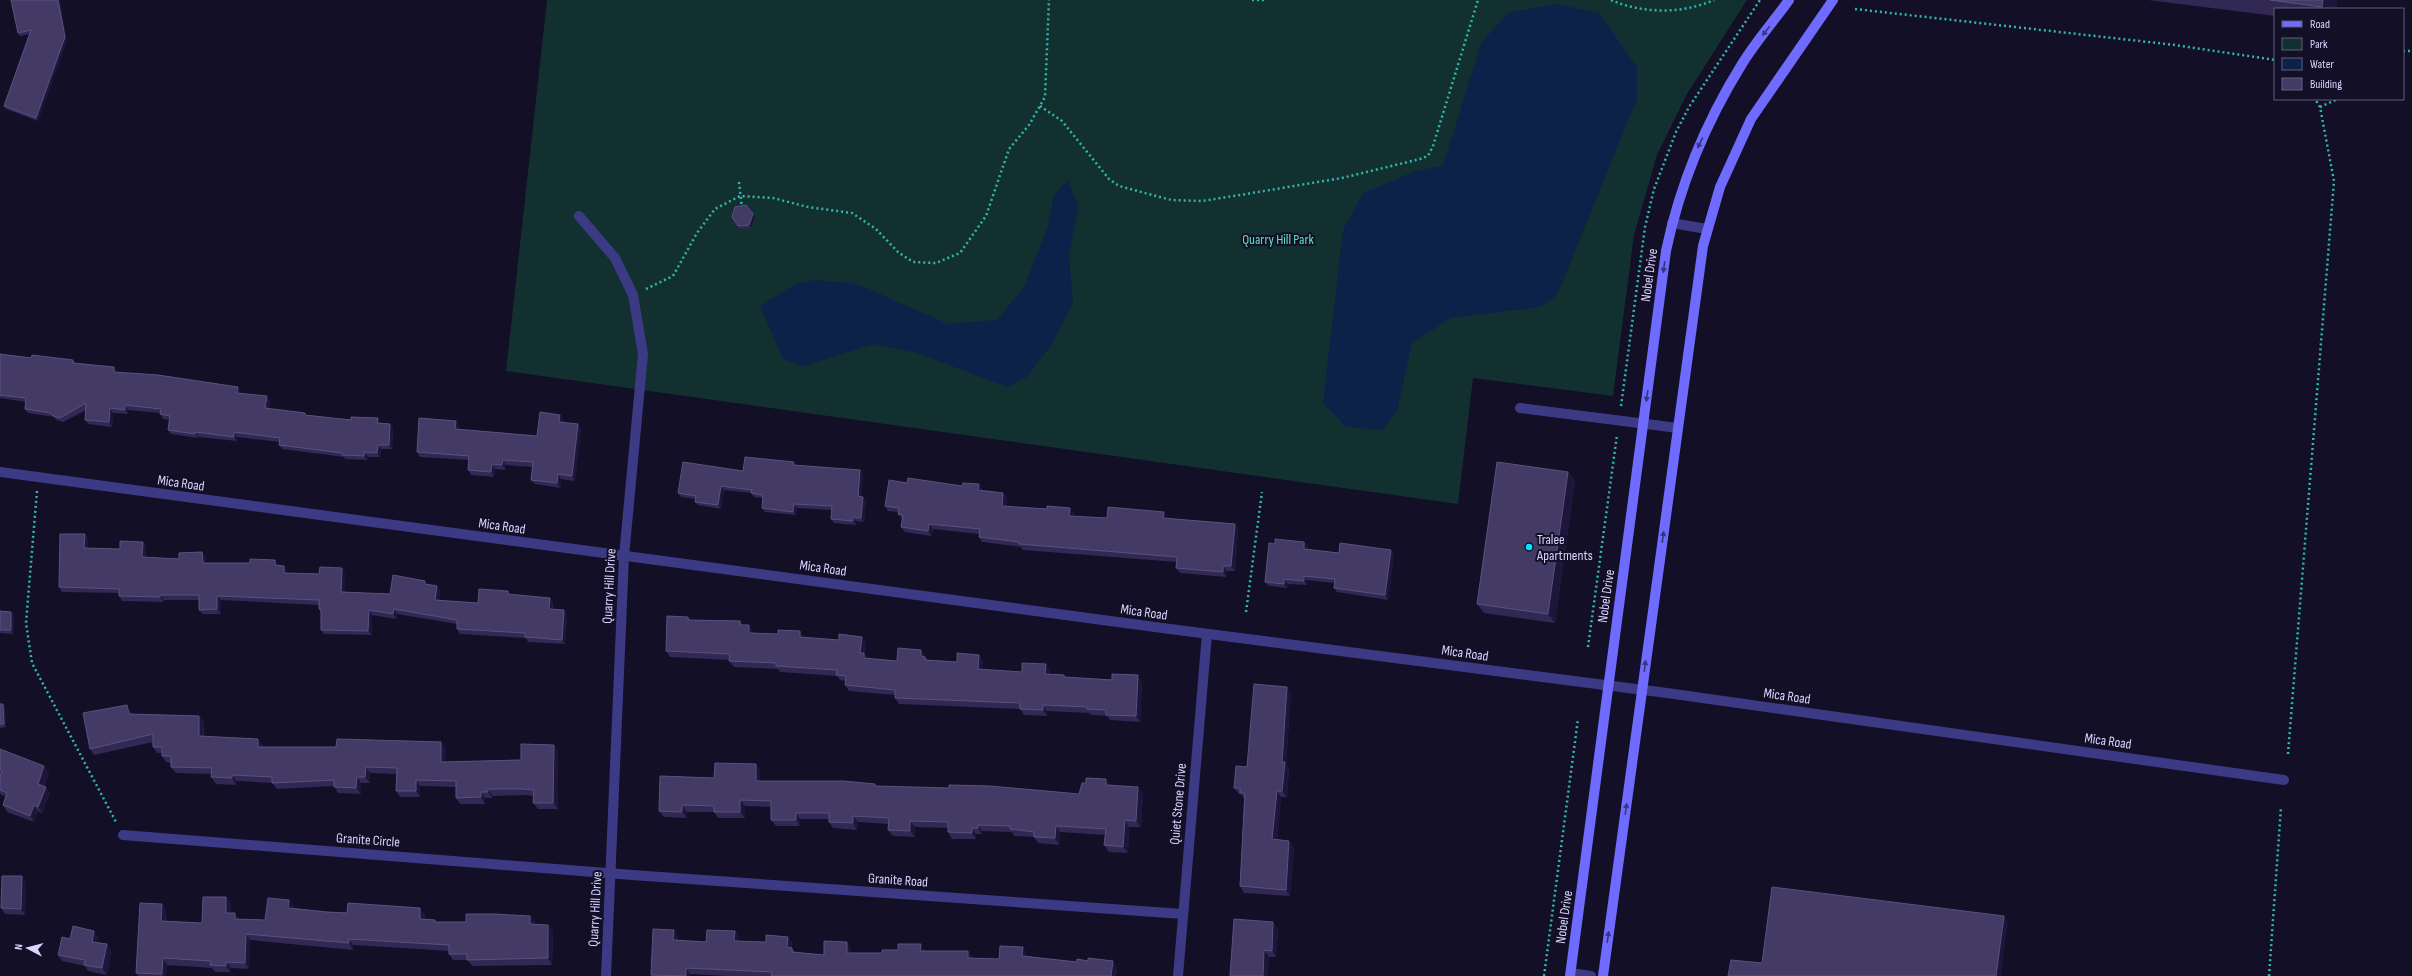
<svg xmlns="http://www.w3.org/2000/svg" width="2412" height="976" font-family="'Sofia Sans Condensed',sans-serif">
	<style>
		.green { fill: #12302f }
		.water { fill: #0c2248 }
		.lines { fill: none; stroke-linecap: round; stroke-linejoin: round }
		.path { stroke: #2fb8b0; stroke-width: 2.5; stroke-dasharray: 2 3; stroke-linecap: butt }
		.lane { stroke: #3d3a85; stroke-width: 10 }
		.street { stroke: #3d3a85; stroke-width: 10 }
		.secondary { stroke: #6f6bff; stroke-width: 10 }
		.wall { fill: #312854 }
		.shaded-wall { fill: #1d163a }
		.building { fill: #433a66; stroke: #5a527e }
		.oneway { fill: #38347d }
		.poi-dot { fill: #00e5ff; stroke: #130f26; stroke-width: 1.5 }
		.labels { text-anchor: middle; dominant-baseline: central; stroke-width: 4; stroke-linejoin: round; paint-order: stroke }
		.park-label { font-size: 14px; fill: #5fe0c0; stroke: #130f26 }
		.street-label { font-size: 14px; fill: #d9d4ff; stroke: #130f26 }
		.poi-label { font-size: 14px; fill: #d9d4ff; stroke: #130f26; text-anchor: start }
	</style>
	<rect width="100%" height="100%" fill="#130f26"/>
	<path class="green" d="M547 0H1747L1687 94 1657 155 1634 235 1613 396 1473 378 1458 504 506 371Z"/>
	<g class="water">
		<path d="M1555 4 1599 13 1637 67V99L1557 295 1541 307 1451 318 1412 343 1397 411 1382 430 1346 427 1323 403 1343 230 1363 193 1416 171 1443 166 1481 43 1508 13Z"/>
		<path d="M1068 180 1078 206 1069 256 1073 303 1052 344 1027 377 1008 387 917 353 874 344 803 366 783 359 760 306 794 285 815 280 857 284 948 324 997 320 1025 285 1048 226 1054 195Z"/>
	</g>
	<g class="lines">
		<g class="path">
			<path d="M1252 0H1264"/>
			<path d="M1611 0C1643 14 1682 14 1714 0"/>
			<path d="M1855 9 2175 45 2275 60"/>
			<path d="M2403 51H2412"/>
			<path d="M1040 106 1062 121 1109 179 1119 186 1171 200 1202 201 1240 195 1342 178 1420 159 1428 156 1433 146 1478 0"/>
			<path d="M2320 107 2338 99"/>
			<path d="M739 182 742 209"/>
			<path d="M646 289 673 276 697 233 715 209 740 196 773 198 808 207 852 213 876 229 898 252 913 262 936 263 960 253 986 216 1009 149 1029 125 1045 97 1049 0"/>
			<path d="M1621 406 1645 227 1654 189 1676 132 1689 107 1760 0"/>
			<path d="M37 491 26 623 32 663 116 822"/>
			<path d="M1246 612 1262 492"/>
			<path d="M1588 647 1617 435"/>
			<path d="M2288 754 2334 181 2320 107 2315 99"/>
			<path d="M1544 976 1578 719"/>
			<path d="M2269 976 2281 807"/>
		</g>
		<path class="lane" d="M1520 408 1678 428"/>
		<g class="street">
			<path d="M579 216 615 258 633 295 643 354 624 556 606 976"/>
			<path d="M1672 223 1707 229"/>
			<path d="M0 472 1170 629 1667 693 2284 780"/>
			<path d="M123 835 632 875 1183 914"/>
			<path d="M1571 973 1591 976"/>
			<path d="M1178 976 1207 634"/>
		</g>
		<g class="secondary">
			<path d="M1570 976 1666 251C1680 184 1706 122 1742 64 1756 41 1774 21 1789 0"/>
			<path d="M1603 976 1703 246 1720 187 1751 119 1833 0"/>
		</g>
	</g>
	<g class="wall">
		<path d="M11 0 67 40 38 121 6 109 4 106 30 34 20 36 18 33Z"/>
		<path d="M2148 0H2337L2336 9H2275V16Z"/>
		<path d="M732 217H755L751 228 740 229Z"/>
		<path d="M0 354 31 358 73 360 76 364 117 371V373L238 387 241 391 240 393 270 401 269 409 307 415 351 420 381 422 380 424 393 428 392 449H381L380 457H368L367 460 345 459 344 457 282 449 279 445 280 442 237 437V441L198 437V438L171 434 168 430 169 420 163 419 160 414 161 413 128 410V414L113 413 112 427 88 424 85 420 86 410 63 422 56 420 54 417 28 413 25 409 26 402 0 398Z"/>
		<path d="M564 420 563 422 581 429 575 481 561 479 560 488 535 484 531 480 533 467 506 465V470L495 469 494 477 471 475 468 470 469 460 420 457 417 452 459 426V429L537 436Z"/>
		<path d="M794 462 795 465 860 470 863 474 861 496 863 497 866 501 864 522 856 521V525L834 523 831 519 832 510 797 508 796 515 765 512 762 508 763 498 754 497 751 493 724 490 721 509 698 505 695 502V499L681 497 678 493 743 471Z"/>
		<path d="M1568 472 1575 481 1555 623 1484 613 1477 604Z"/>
		<path d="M979 484 982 489V491L1003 493 1007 498 1006 506 1047 509 1070 508 1074 513 1073 516 1107 518 1167 517V518L1235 524 1238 529 1235 571H1227L1226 577 1180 573 1176 568 1177 562 1023 550 1021 547 982 542 979 537V534L933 529 931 536 905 532 901 527 902 519 898 514V512L888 511 885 506 962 486Z"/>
		<path d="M85 534 88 539V548L120 549 143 542 146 546V557L179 559 202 552 206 557V563L284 566 287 571V573L319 574 345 573V592L390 594 427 584 437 586 440 591 439 600 478 603 511 595 550 598 553 603V609L564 610 567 615 565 644 528 642 526 638 460 634 457 629V624L397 614 396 619 372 615V635L324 634 321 630V613L319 609V605L221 600V614H203L199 610V600H164V602L122 601 119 596V593L62 592 59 587Z"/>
		<path d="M1304 542 1308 546 1307 549 1339 553 1394 554 1388 600 1337 592 1334 588V583L1307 580V585L1288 584 1287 588 1269 586 1265 582 1275 544Z"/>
		<path d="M0 611 11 612 14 615 13 634 0 633Z"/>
		<path d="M688 617 691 620 740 621 743 625H749L753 631V633L866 642 865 654 868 659 897 661 925 655V657L928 660 957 662 983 661 982 670 1022 672 1050 670V674L1064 675 1066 677 1142 681 1140 722 1110 720 1107 716 1091 715 1089 713 1047 711V716L1024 715 1020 709 899 704 895 698V695L849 691 845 685 846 681 840 680 837 676 780 672 778 669 734 667 729 661 730 660 670 657 666 651Z"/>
		<path d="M1291 693 1286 764 1289 768 1287 797H1281L1277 840 1294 847 1290 896 1244 893 1240 886 1244 799 1241 794H1239L1234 788Z"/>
		<path d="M0 704H3L5 707 6 727 0 728Z"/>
		<path d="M131 711 132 714 199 716 204 722V736L258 739 263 745V747L446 748 445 762 521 760 558 751V809H538L533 803V796L525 795 493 796V798H485V804H460L456 798V787L420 786V797H400L396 791 397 774 370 773V783H361V794L338 793 334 786 277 789 272 783 237 781 236 785 216 784 211 777V774L176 773 171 767V763L166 762 162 756V753H157L153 747V742L94 755 90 749Z"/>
		<path d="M0 749 49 772 44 786 50 793 42 813 38 811 34 822 7 812 3 805 6 797 0 794V776L1 775H0Z"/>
		<path d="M756 764 760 770V781L1079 794 1086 783 1106 779 1111 785 1143 793 1141 827H1129L1128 853 1109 852 1104 845 1105 835 1060 832 1059 845 1038 843 1034 837 1014 836 1012 832 982 831V834H976V839H952L948 832V828L915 827V837L893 836 888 830V824L858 822 857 830 833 828 829 822V819H800V826H776L771 820V807L745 806V818H718L714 812H687V818L664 817 659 811 714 778Z"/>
		<path d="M22 876 26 883 25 915 5 914 1 908Z"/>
		<path d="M226 897 231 904 230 913H235L239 919 265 920 289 900 294 906V908L327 912 425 915V919L435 920 436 922H466L530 916 535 922V925H548L553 931 552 965 472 966 468 960H453L449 954V951L353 945V950L250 940 249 969 231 968 230 972H215L212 968 167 965 166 976H139L136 973 166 910V921L202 923Z"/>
		<path d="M1234 919 1278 928 1276 957H1269Z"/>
		<path d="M674 930 678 937V940L706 942 735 931 739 937V941L766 942 788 937 792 943V948L795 952 824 955 851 948V953H882L925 951H968L973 958 999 959 1027 954V956L1117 968 1116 976H727L690 974V976H652L651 975Z"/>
		<path d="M94 931 98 937 97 942 107 944 111 951 107 975 88 971 85 966 62 961 58 955 70 939Z"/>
	</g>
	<g class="shaded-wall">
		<path d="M58 0H60L67 40 38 121 36 118Z"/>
		<path d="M2323 0H2337L2336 9H2324L2322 7Z"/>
		<path d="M753 214 755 217 751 228 749 225Z"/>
		<path d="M114 367 117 371V377L114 372Z"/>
		<path d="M238 387 241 391 240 397 237 393Z"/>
		<path d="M267 396 270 401 268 412 265 408Z"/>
		<path d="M125 405 128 410V414L125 410Z"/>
		<path d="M110 408 113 413 112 427 109 422Z"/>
		<path d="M560 415 564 420 563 427 559 422Z"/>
		<path d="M378 418 381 422 380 428 377 423Z"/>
		<path d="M456 421 459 426 458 434 455 429Z"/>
		<path d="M390 424 393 428 392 449 389 445Z"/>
		<path d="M578 424 581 429 575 481 572 476Z"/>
		<path d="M195 432 198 437V438L195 434Z"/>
		<path d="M234 432 237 437V441L234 437Z"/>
		<path d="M378 445 381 449 380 457 377 453Z"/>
		<path d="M365 452 368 457 367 460 364 456Z"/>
		<path d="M503 460 506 465V470L502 465Z"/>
		<path d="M492 464 495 469 494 477 491 472Z"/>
		<path d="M860 470 863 474 861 500 858 496Z"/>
		<path d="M1568 472 1575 481 1555 623 1548 614Z"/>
		<path d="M558 474 561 479 560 488 557 483Z"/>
		<path d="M979 484 982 489V495L978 490Z"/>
		<path d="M721 486 724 490 721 509 718 505Z"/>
		<path d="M1003 493 1007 498 1006 511 1002 506Z"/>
		<path d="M863 497 866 501 864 522 861 518Z"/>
		<path d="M794 504 797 508 796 515 793 512Z"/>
		<path d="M1070 508 1074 513 1073 521 1069 516Z"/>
		<path d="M1164 512 1167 517V523L1163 518Z"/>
		<path d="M853 517 856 521V525L853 521Z"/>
		<path d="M929 524 933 529 931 536 928 531Z"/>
		<path d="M1235 524 1238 529 1235 571 1231 566Z"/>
		<path d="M85 534 88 539V553L84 548Z"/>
		<path d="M143 542 146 546 145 562 142 557Z"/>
		<path d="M1304 542 1308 546 1307 553 1304 549Z"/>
		<path d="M1391 550 1394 554 1388 600 1385 595Z"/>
		<path d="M202 552 206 557V568L203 563Z"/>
		<path d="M275 560 278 565H275Z"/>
		<path d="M284 566 287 571V577L284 573Z"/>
		<path d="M1223 566 1227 571 1226 577 1223 572Z"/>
		<path d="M342 568 345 573V597L341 592Z"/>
		<path d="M1304 576 1307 580V585L1304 581Z"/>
		<path d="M1284 579 1288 584 1287 588 1284 584Z"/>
		<path d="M437 586 440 591 438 605 435 600Z"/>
		<path d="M160 595 164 600V602L160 597Z"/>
		<path d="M217 596 221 600V614L217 609Z"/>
		<path d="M550 598 553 603 552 613 549 609Z"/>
		<path d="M394 609 397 614 396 619 393 614Z"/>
		<path d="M369 610 372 615V635L368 631Z"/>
		<path d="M564 610 567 615 565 644 562 640Z"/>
		<path d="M11 612 14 615 13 634 11 630Z"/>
		<path d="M749 625 753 631V639L749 633Z"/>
		<path d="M800 631 804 637V643L800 637Z"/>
		<path d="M862 637 866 642 865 654 868 659V664L860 653Z"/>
		<path d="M921 650 925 655V662L921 656Z"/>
		<path d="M979 655 983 661 982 675 978 669Z"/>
		<path d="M1046 664 1050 670 1049 680 1045 674Z"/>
		<path d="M1138 675 1142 681 1140 722 1136 716Z"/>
		<path d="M1287 687 1291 693 1286 764 1289 768 1287 797 1282 791V762Z"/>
		<path d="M3 704 5 707 6 727 4 724Z"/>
		<path d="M127 705 131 711 133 721 129 714Z"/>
		<path d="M1043 705 1047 711V716L1043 710Z"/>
		<path d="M199 716 204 722 203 742 199 736Z"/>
		<path d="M258 739 263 745 262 754 258 747Z"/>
		<path d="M441 742 446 748 445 768 441 762Z"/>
		<path d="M554 745 558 751V809L553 803Z"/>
		<path d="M756 764 760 770V787L756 781Z"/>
		<path d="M44 766 49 772 42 790 38 784Z"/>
		<path d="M366 767 370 773V783L365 777Z"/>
		<path d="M232 775 237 781 236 785 232 778Z"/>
		<path d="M357 777 361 783V794L356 788Z"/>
		<path d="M1106 779 1111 785H1106Z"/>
		<path d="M416 780 420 786V797L416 791Z"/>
		<path d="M46 787 50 793 42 813 38 807Z"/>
		<path d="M1138 787 1143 793 1141 827 1136 821Z"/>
		<path d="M488 789 493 796V798L488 792Z"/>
		<path d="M1277 791 1281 797 1277 845 1272 839Z"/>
		<path d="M481 792 485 798V804L481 797Z"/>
		<path d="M740 800 745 806V818L740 812Z"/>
		<path d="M34 805 38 811 34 822 30 816Z"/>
		<path d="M682 805 687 812V818L682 812Z"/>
		<path d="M796 813 800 819V826L796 820Z"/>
		<path d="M853 816 858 822 857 830 853 823Z"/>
		<path d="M1125 820 1129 827 1128 853 1123 847Z"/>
		<path d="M910 821 915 827V837L910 831Z"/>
		<path d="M978 825 982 831V834L978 828Z"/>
		<path d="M1056 826 1060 832 1059 845 1055 838Z"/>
		<path d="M972 828 976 834V839L972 833Z"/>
		<path d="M1289 841 1294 847 1290 896 1286 890Z"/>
		<path d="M22 876 26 883 25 915 21 909Z"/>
		<path d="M226 897 231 904 230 919 226 913Z"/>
		<path d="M289 900 294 906 293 914 288 908Z"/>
		<path d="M162 904 166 910 165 927 161 921Z"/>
		<path d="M420 908 425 915 424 925 420 919Z"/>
		<path d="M235 913 239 919H235Z"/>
		<path d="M530 916 535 922V931L530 924Z"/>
		<path d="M2004 916 2008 922 2001 976H1996Z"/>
		<path d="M1273 922 1278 928 1276 957 1272 951Z"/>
		<path d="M548 925 553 931 552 965 548 958Z"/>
		<path d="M674 930 678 937 677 946 673 940Z"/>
		<path d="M94 931 98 937 96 948 92 942Z"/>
		<path d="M735 931 739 937V947L734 941Z"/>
		<path d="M246 934 250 940 249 969 245 963Z"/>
		<path d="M788 937 792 943 791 953 787 947Z"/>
		<path d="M349 939 353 945V950L349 943Z"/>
		<path d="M847 942 851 948V959L847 953Z"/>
		<path d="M107 944 111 951 107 975 102 968Z"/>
		<path d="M921 944 925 951H920Z"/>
		<path d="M1023 947 1027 954V962L1022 956Z"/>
		<path d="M1264 950 1269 957 1268 976H1263Z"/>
		<path d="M968 951 973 957V965L968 958Z"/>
		<path d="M163 958 167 965 166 976H163L162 974Z"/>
		<path d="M1113 961 1117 968 1116 976H1111Z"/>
		<path d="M226 962 231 968 230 972 226 966Z"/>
		<path d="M686 968 690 974V976H686Z"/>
	</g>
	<g class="building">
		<path d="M11 0H58L65 37 36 118 4 106 31 30 18 33Z"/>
		<path d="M2270 0H2323L2322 7Z"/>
		<path d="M746 205 753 214 749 225 738 226 732 217 735 207Z"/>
		<path d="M0 354 31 358 32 355 73 360V363L114 367V372L158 375 238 387 237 393 267 396 265 408 305 413V415L351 420V417L378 418 377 423 390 424 389 445H378L377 453 365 452 364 456 342 455V453L279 445 280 438 234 432V437L195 432V434L168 430 170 416 160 414 161 409 125 405V410L110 408 109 422 85 420 86 403 60 418 53 416 51 413 25 409 26 398 0 395Z"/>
		<path d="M540 412 560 415 559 422 578 424 572 476 558 474 557 483 531 480 533 462 503 460 502 465 492 464 491 472 468 470 469 456 417 452 419 418 456 421 455 429 537 436Z"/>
		<path d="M745 457 794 462 793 465 860 470 858 496 863 497 861 518 853 517V521L831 519 832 506 794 504 793 512 762 508 763 495 751 493 752 490 721 486 718 505 695 502 696 496 678 493 683 462 743 471Z"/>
		<path d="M1497 462 1568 472 1548 614 1477 604Z"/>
		<path d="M908 478 962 486 963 483 979 484 978 490 1003 493 1002 506 1047 509V506L1070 508 1069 516 1107 518 1108 507 1164 512 1163 518 1235 524 1231 566H1223V572L1176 568 1177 557 1019 544V542L979 537 980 529 929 524 928 531 901 527 903 515 898 514 899 508 885 506 889 480 907 483Z"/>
		<path d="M60 534H85L84 548 120 549V541L143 542 142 557 179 559V553L202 552 203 563H250V559L275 560V565L284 566V573L319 574 320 567 342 568 341 592 390 594 393 575 425 581V584L437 586 435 600 478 603 479 589 508 591V594L550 598 549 609 564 610 562 640 525 637V633L457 629V620L394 609 393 614 369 610 368 631 321 630V609H319V600L217 596V609L199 610V595H160V597L119 596V589L59 587Z"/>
		<path d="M1275 539 1304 542V549L1339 553 1340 543 1391 550 1385 595 1334 588 1335 579 1304 576V581L1284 579V584L1265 582 1269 543 1275 544Z"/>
		<path d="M0 611 11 612V630H0Z"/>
		<path d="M667 616 688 617V620L740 621V625H749V633L778 634V630L800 631V637L839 640V634L862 637 860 653H864V658L897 661 898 648 921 650V656L925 657V660L957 662V653L979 655 978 669 1022 672V663L1046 664 1045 674 1064 675V677L1112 680V674L1138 675 1136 716 1106 715V710L1087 709V707L1043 705V710L1020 709V703L895 698V690L845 685 846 676 836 675 837 670 776 666V663L729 661 730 654 666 651Z"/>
		<path d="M1254 684 1287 687 1282 762H1285L1282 791H1277L1272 839 1289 841 1286 890 1240 886 1245 793H1240V788H1234L1236 766 1247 767Z"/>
		<path d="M0 704H3L4 724H0Z"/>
		<path d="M127 705 129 714 199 716V736L258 739V747H336L337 739 441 742V762L521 760V744L554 745 553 803H533L534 790 521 789H488V792H481V797L456 798V781L416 780V791H396L397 768 366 767 365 777H357L356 788 334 787V780L272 783V777L232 775V778L211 777 212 768 171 767V756H162V747H153V734L90 749 83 713Z"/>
		<path d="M0 749 44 766 38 784 46 787 38 807 34 805 30 816 3 805 7 793 0 790V776L2 771 0 770Z"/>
		<path d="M715 763 756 764V781H843L875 784V786L949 788V785L990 786 1079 794 1082 783H1086V778L1106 779V785L1138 787 1136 821 1125 820 1123 847 1104 845 1106 829 1056 826 1055 838 1034 837V832L1010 829V826L978 825V828H972V833L948 832V822L910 821V831L888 830 889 818 853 816V823L829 822V813H796V820H771V801L740 800V812H714V806L682 805V812L659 811 660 776 714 778Z"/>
		<path d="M2 876H22L21 909 1 908Z"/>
		<path d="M1772 887 2004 916 1996 976H1728L1731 960 1762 963Z"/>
		<path d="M203 897H226V913H235V919L265 920 268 898 289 900 288 908 327 912 347 913 348 903 420 908V919L435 920V922H466V914H494L530 916V924L548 925V958L467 960V954H449V945L349 939V943L246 934 245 963 226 962V966L210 965 211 961 163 958 162 974 136 973 140 903 162 904 161 921 202 923Z"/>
		<path d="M1234 919 1273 922 1272 951 1264 950 1263 976H1230Z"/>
		<path d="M73 926 94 931 92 942 107 944 102 968 84 965 85 960 58 955 62 937 70 939Z"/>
		<path d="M653 929 674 930 673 940 706 942 707 930 735 931 734 941 766 942V935L788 937 787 947 792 948V952L824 955V941L847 942V953H882V950H898V944H921L920 951H968V958L999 959 1000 946 1023 947 1022 956 1077 962V959L1088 961V958L1113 961 1111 976H771L772 972 686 968V976L651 975Z"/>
	</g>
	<defs><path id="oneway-solid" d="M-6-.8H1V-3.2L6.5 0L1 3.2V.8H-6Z"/></defs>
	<g class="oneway">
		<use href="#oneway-solid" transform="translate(1766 31) rotate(127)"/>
		<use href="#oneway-solid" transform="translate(1700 143) rotate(116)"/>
		<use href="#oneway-solid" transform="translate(1664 267) rotate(98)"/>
		<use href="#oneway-solid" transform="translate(1647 396) rotate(98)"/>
		<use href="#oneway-solid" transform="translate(1663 537) rotate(-82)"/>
		<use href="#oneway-solid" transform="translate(1645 666) rotate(-82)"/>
		<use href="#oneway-solid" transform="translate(1626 809) rotate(-82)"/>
		<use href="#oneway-solid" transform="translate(1608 937) rotate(-82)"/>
	</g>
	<circle class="poi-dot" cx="1529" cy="547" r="4"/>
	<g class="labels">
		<g class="park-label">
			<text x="1278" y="239">Quarry Hill Park</text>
		</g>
		<g class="street-label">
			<text transform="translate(1649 275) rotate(-82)">Nobel Drive</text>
			<text transform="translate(181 483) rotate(8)">Mica Road</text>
			<text transform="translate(502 526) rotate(8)">Mica Road</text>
			<text transform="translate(823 568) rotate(8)">Mica Road</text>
			<text transform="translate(609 586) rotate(-87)">Quarry Hill Drive</text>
			<text transform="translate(1606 596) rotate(-82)">Nobel Drive</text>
			<text transform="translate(1144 612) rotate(8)">Mica Road</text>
			<text transform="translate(1465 653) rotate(8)">Mica Road</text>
			<text transform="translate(1787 696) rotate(8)">Mica Road</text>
			<text transform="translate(2108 741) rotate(8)">Mica Road</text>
			<text transform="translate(1178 804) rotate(-85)">Quiet Stone Drive</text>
			<text transform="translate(368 840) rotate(4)">Granite Circle</text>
			<text transform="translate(898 880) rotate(4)">Granite Road</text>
			<text transform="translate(595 909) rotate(-87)">Quarry Hill Drive</text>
			<text transform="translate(1564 917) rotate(-82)">Nobel Drive</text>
		</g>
		<g class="poi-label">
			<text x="1537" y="539">Tralee<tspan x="1537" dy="16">Apartments</tspan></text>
		</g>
	</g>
	<rect x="2274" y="8" width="130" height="92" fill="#130f26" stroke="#625e7d"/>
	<rect x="2282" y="21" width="20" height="6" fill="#6f6bff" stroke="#625e7d"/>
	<text x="2310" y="28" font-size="12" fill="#d9d4ff">Road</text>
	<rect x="2282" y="38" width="20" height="12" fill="#12302f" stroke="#625e7d"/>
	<text x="2310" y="48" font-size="12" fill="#d9d4ff">Park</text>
	<rect x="2282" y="58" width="20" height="12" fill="#0c2248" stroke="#625e7d"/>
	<text x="2310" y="68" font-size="12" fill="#d9d4ff">Water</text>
	<rect x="2282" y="78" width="20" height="12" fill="#433a66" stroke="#625e7d"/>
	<text x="2310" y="88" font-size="12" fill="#d9d4ff">Building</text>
	<g transform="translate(28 948) rotate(277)" stroke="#130f26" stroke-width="3" paint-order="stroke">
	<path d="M0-3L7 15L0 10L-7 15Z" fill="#d9d4ff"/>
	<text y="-6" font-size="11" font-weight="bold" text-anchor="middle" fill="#d9d4ff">N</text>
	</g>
</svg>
